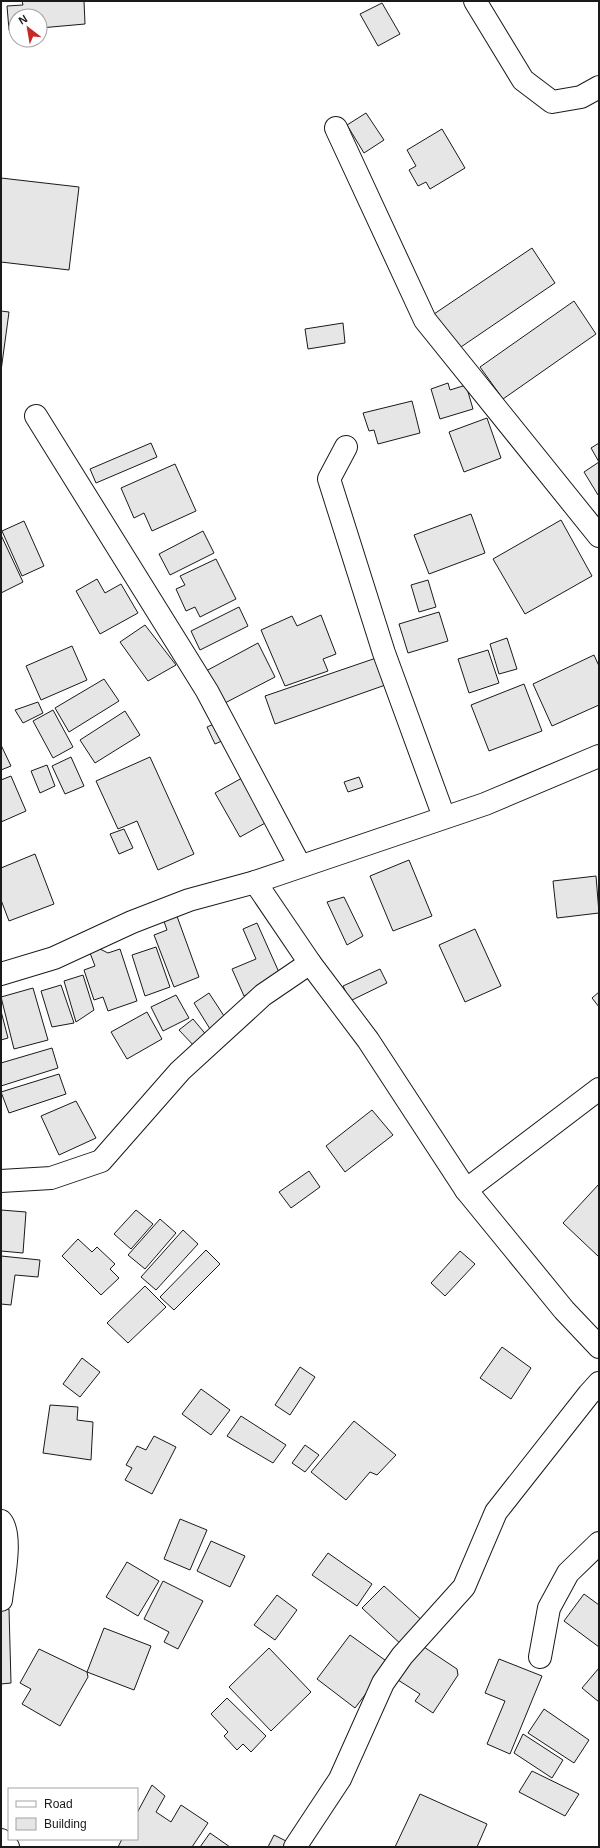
<svg xmlns="http://www.w3.org/2000/svg" width="600" height="1848" font-family="Helvetica,sans-serif">
	<style>
		.building { fill: #e6e6e6; stroke: #1a1a1a }
		.lines { fill: none; stroke-linecap: round; stroke-linejoin: round }
		.street-casing { stroke: #1a1a1a; stroke-width: 24 }
		.secondary-casing { stroke: #1a1a1a; stroke-width: 24 }
		.street { stroke: #fff; stroke-width: 22 }
		.secondary { stroke: #fff; stroke-width: 22 }
	</style>
	<rect width="100%" height="100%" fill="#fff"/>
	<g class="building">
		<path d="M22 1H84L85 24 40 28V16H16V29L9 30 7 6 23 5Z"/>
		<path d="M382 3 400 34 378 46 360 14Z"/>
		<path d="M366 113 384 140 364 153 347 125Z"/>
		<path d="M442 129 465 168 430 189 426 182 418 186 409 170 416 166 407 150Z"/>
		<path d="M1 178 79 187 69 270 1 262Z"/>
		<path d="M532 248 555 283 458 349 434 314Z"/>
		<path d="M574 301 596 334 503 399 480 367Z"/>
		<path d="M1 311 9 312 1 371Z"/>
		<path d="M343 323 345 343 308 349 305 329Z"/>
		<path d="M448 383 450 390 466 385 473 409 440 419 431 389Z"/>
		<path d="M412 401 420 433 378 444 374 430 369 431 363 413Z"/>
		<path d="M487 418 501 458 464 472 449 432Z"/>
		<path d="M151 443 157 457 96 483 90 469Z"/>
		<path d="M599 443V494L598 495 584 472 599 462 591 448Z"/>
		<path d="M175 464 196 511 152 531 144 513 134 518 121 488Z"/>
		<path d="M471 514 485 553 429 574 414 535Z"/>
		<path d="M561 520 592 576 525 614 493 559Z"/>
		<path d="M24 521 44 566 22 576 2 531Z"/>
		<path d="M203 531 214 553 170 575 159 554Z"/>
		<path d="M1 535 23 582 1 593Z"/>
		<path d="M216 559 236 599 200 617 195 607 186 611 176 589 185 585 180 576Z"/>
		<path d="M97 579 105 593 121 584 138 613 100 634 76 591Z"/>
		<path d="M428 580 436 607 419 612 411 585Z"/>
		<path d="M239 607 248 626 200 650 191 631Z"/>
		<path d="M439 612 448 641 408 653 399 624Z"/>
		<path d="M321 615 336 654 323 659 328 671 285 686 261 630 292 616 297 626Z"/>
		<path d="M145 625 176 665 148 681 120 642Z"/>
		<path d="M507 638 517 669 499 674 490 644Z"/>
		<path d="M258 643 275 677 223 704 206 671Z"/>
		<path d="M72 646 87 680 41 700 26 666Z"/>
		<path d="M488 650 499 683 469 693 458 659Z"/>
		<path d="M594 655 599 666V705L552 726 533 684Z"/>
		<path d="M382 656 391 683 275 724 265 696Z"/>
		<path d="M104 679 119 701 69 732 55 708Z"/>
		<path d="M524 684 542 731 489 751 471 705Z"/>
		<path d="M38 702 43 713 23 723 15 710Z"/>
		<path d="M53 710 73 747 53 758 33 721Z"/>
		<path d="M125 711 140 735 95 763 80 740Z"/>
		<path d="M216 723 224 740 215 744 207 727Z"/>
		<path d="M1 745 11 766 1 770Z"/>
		<path d="M71 757 84 786 65 794 52 766Z"/>
		<path d="M150 757 194 854 158 870 137 821 118 829 96 781Z"/>
		<path d="M47 765 55 786 40 793 31 771Z"/>
		<path d="M11 776 26 811 1 822V780Z"/>
		<path d="M359 777 363 787 348 792 344 782Z"/>
		<path d="M242 778 267 822 240 837 215 793Z"/>
		<path d="M124 829 133 848 119 854 110 834Z"/>
		<path d="M35 854 54 904 9 921 1 900V868Z"/>
		<path d="M409 860 432 916 393 931 370 876Z"/>
		<path d="M596 876 599 913 557 918 553 881Z"/>
		<path d="M344 897 363 936 347 945 327 902Z"/>
		<path d="M174 908 199 977 174 987 154 935 167 930 161 913Z"/>
		<path d="M257 923 282 979 244 996 232 969 256 959 243 929Z"/>
		<path d="M475 929 501 986 465 1002 439 945Z"/>
		<path d="M156 947 170 987 145 996 132 955Z"/>
		<path d="M100 949 108 953 120 949 137 1001 108 1011 103 997 94 1000 84 970 95 966 90 953Z"/>
		<path d="M380 969 387 983 350 1001 343 986Z"/>
		<path d="M83 975 94 1010 76 1022 64 981Z"/>
		<path d="M61 985 74 1023 52 1027 41 991Z"/>
		<path d="M33 988 48 1040 14 1049 1 997Z"/>
		<path d="M599 992V1007L592 998Z"/>
		<path d="M209 993 226 1019 210 1029 194 1003Z"/>
		<path d="M176 995 189 1018 163 1031 151 1007Z"/>
		<path d="M1 1011 8 1038 1 1040Z"/>
		<path d="M147 1012 162 1039 127 1059 111 1032Z"/>
		<path d="M193 1019 208 1037 195 1047 179 1030Z"/>
		<path d="M52 1048 58 1068 1 1086V1063Z"/>
		<path d="M59 1074 66 1094 9 1113 1 1092Z"/>
		<path d="M76 1101 96 1138 59 1155 41 1116Z"/>
		<path d="M372 1110 393 1135 345 1172 326 1146Z"/>
		<path d="M309 1171 320 1187 291 1208 279 1192Z"/>
		<path d="M599 1184V1257L563 1223Z"/>
		<path d="M1 1210 26 1212 23 1253 1 1251Z"/>
		<path d="M136 1210 153 1224 131 1249 114 1234Z"/>
		<path d="M160 1219 176 1233 145 1269 128 1255Z"/>
		<path d="M183 1230 198 1244 156 1290 141 1277Z"/>
		<path d="M78 1239 92 1252 97 1247 115 1264 110 1269 119 1278 101 1295 62 1256Z"/>
		<path d="M206 1250 220 1264 174 1310 160 1297Z"/>
		<path d="M460 1251 475 1264 445 1296 431 1283Z"/>
		<path d="M1 1256 40 1260 38 1277 15 1275 11 1305 1 1304Z"/>
		<path d="M145 1286 166 1307 128 1343 107 1323Z"/>
		<path d="M502 1347 531 1368 511 1399 480 1378Z"/>
		<path d="M82 1358 100 1372 80 1397 63 1384Z"/>
		<path d="M300 1367 315 1377 290 1415 275 1405Z"/>
		<path d="M201 1389 230 1410 211 1435 182 1414Z"/>
		<path d="M50 1405 78 1407 77 1420 93 1422 91 1460 43 1453Z"/>
		<path d="M241 1416 286 1445 273 1463 227 1436Z"/>
		<path d="M354 1421 396 1455 377 1475 370 1472 346 1500 311 1472Z"/>
		<path d="M154 1436 176 1447 152 1494 125 1480 132 1468 126 1465 137 1446 146 1450Z"/>
		<path d="M305 1445 319 1455 305 1472 292 1463Z"/>
		<path d="M180 1519 207 1530 190 1570 164 1559Z"/>
		<path d="M211 1541 245 1556 230 1587 197 1571Z"/>
		<path d="M328 1553 372 1584 357 1606 312 1575Z"/>
		<path d="M127 1562 159 1581 138 1616 106 1597Z"/>
		<path d="M163 1581 203 1601 178 1649 164 1642 169 1632 144 1619Z"/>
		<path d="M384 1586 426 1624 404 1647 362 1608Z"/>
		<path d="M584 1594 599 1605V1647L564 1621Z"/>
		<path d="M277 1595 297 1610 275 1640 254 1625Z"/>
		<path d="M1 1609H9L11 1683 1 1684Z"/>
		<path d="M104 1628 151 1646 134 1690 87 1672Z"/>
		<path d="M350 1635 389 1663 355 1708 317 1679Z"/>
		<path d="M421 1645 457 1669 458 1675 433 1713 415 1701 420 1694 398 1680Z"/>
		<path d="M269 1648 311 1692 271 1731 229 1687Z"/>
		<path d="M39 1649 87 1672 88 1677 60 1726 22 1704 31 1689 20 1683Z"/>
		<path d="M499 1659 542 1676 510 1754 487 1744 505 1701 485 1693Z"/>
		<path d="M599 1668V1702L582 1688Z"/>
		<path d="M227 1698 266 1736 251 1752 243 1744 237 1750 224 1736 228 1732 211 1714Z"/>
		<path d="M544 1709 589 1740 574 1763 528 1733Z"/>
		<path d="M523 1734 563 1760 552 1778 514 1753Z"/>
		<path d="M532 1771 579 1794 565 1816 519 1792Z"/>
		<path d="M152 1785 165 1796 156 1812 171 1822 181 1805 208 1823 192 1847H118L122 1839H137V1813Z"/>
		<path d="M420 1794 487 1824 477 1847H395Z"/>
		<path d="M210 1833 230 1847H200Z"/>
		<path d="M274 1835 288 1842 286 1847H268Z"/>
	</g>
	<g class="lines">
		<g class="street-casing">
			<g id="street">
				<path d="M475 1 523 80 552 102 581 97 599 87"/>
				<path d="M336 128 425 320 599 536"/>
				<path d="M36 416 207 691 300 866"/>
				<path d="M346 447 329 479 384 653 444 817"/>
				<path d="M255 882 310 963 368 1040 466 1190 564 1310 599 1347"/>
				<path d="M1 1181 51 1178 101 1161 180 1071 263 995 310 963"/>
				<path d="M466 1190 599 1089"/>
				<path d="M1 1521C13 1535 3 1581 1 1600"/>
				<path d="M540 1657 549 1608 568 1573 599 1543"/>
				<path d="M1 1840 8 1847"/>
				<path d="M295 1847 340 1779 383 1683 402 1656 464 1587 496 1512 589 1394 599 1383"/>
			</g>
		</g>
		<g class="secondary-casing">
			<path id="secondary" d="M1 974 54 958 132 922 189 900 255 882 485 804 599 756"/>
		</g>
		<use href="#street" class="street"/>
		<use href="#secondary" class="secondary"/>
	</g>
	<rect width="600" height="1848" fill="none" stroke="#1a1a1a" stroke-width="4"/>
	<rect x="8" y="1788" width="130" height="52" fill="#ffffff" stroke="#a3a3a3"/>
	<rect x="16" y="1801" width="20" height="6" fill="#ffffff" stroke="#a3a3a3"/>
	<text x="44" y="1808" font-size="12" fill="#1a1a1a">Road</text>
	<rect x="16" y="1818" width="20" height="12" fill="#e6e6e6" stroke="#a3a3a3"/>
	<text x="44" y="1828" font-size="12" fill="#1a1a1a">Building</text>
	<g transform="translate(28 28) rotate(329)"><circle r="19" fill="#ffffff" stroke="#a3a3a3"/>
	<path d="M0-3L7 15L0 10L-7 15Z" fill="#c62828"/>
	<text y="-6" font-size="11" font-weight="bold" text-anchor="middle" fill="#1a1a1a">N</text>
	</g>
</svg>
